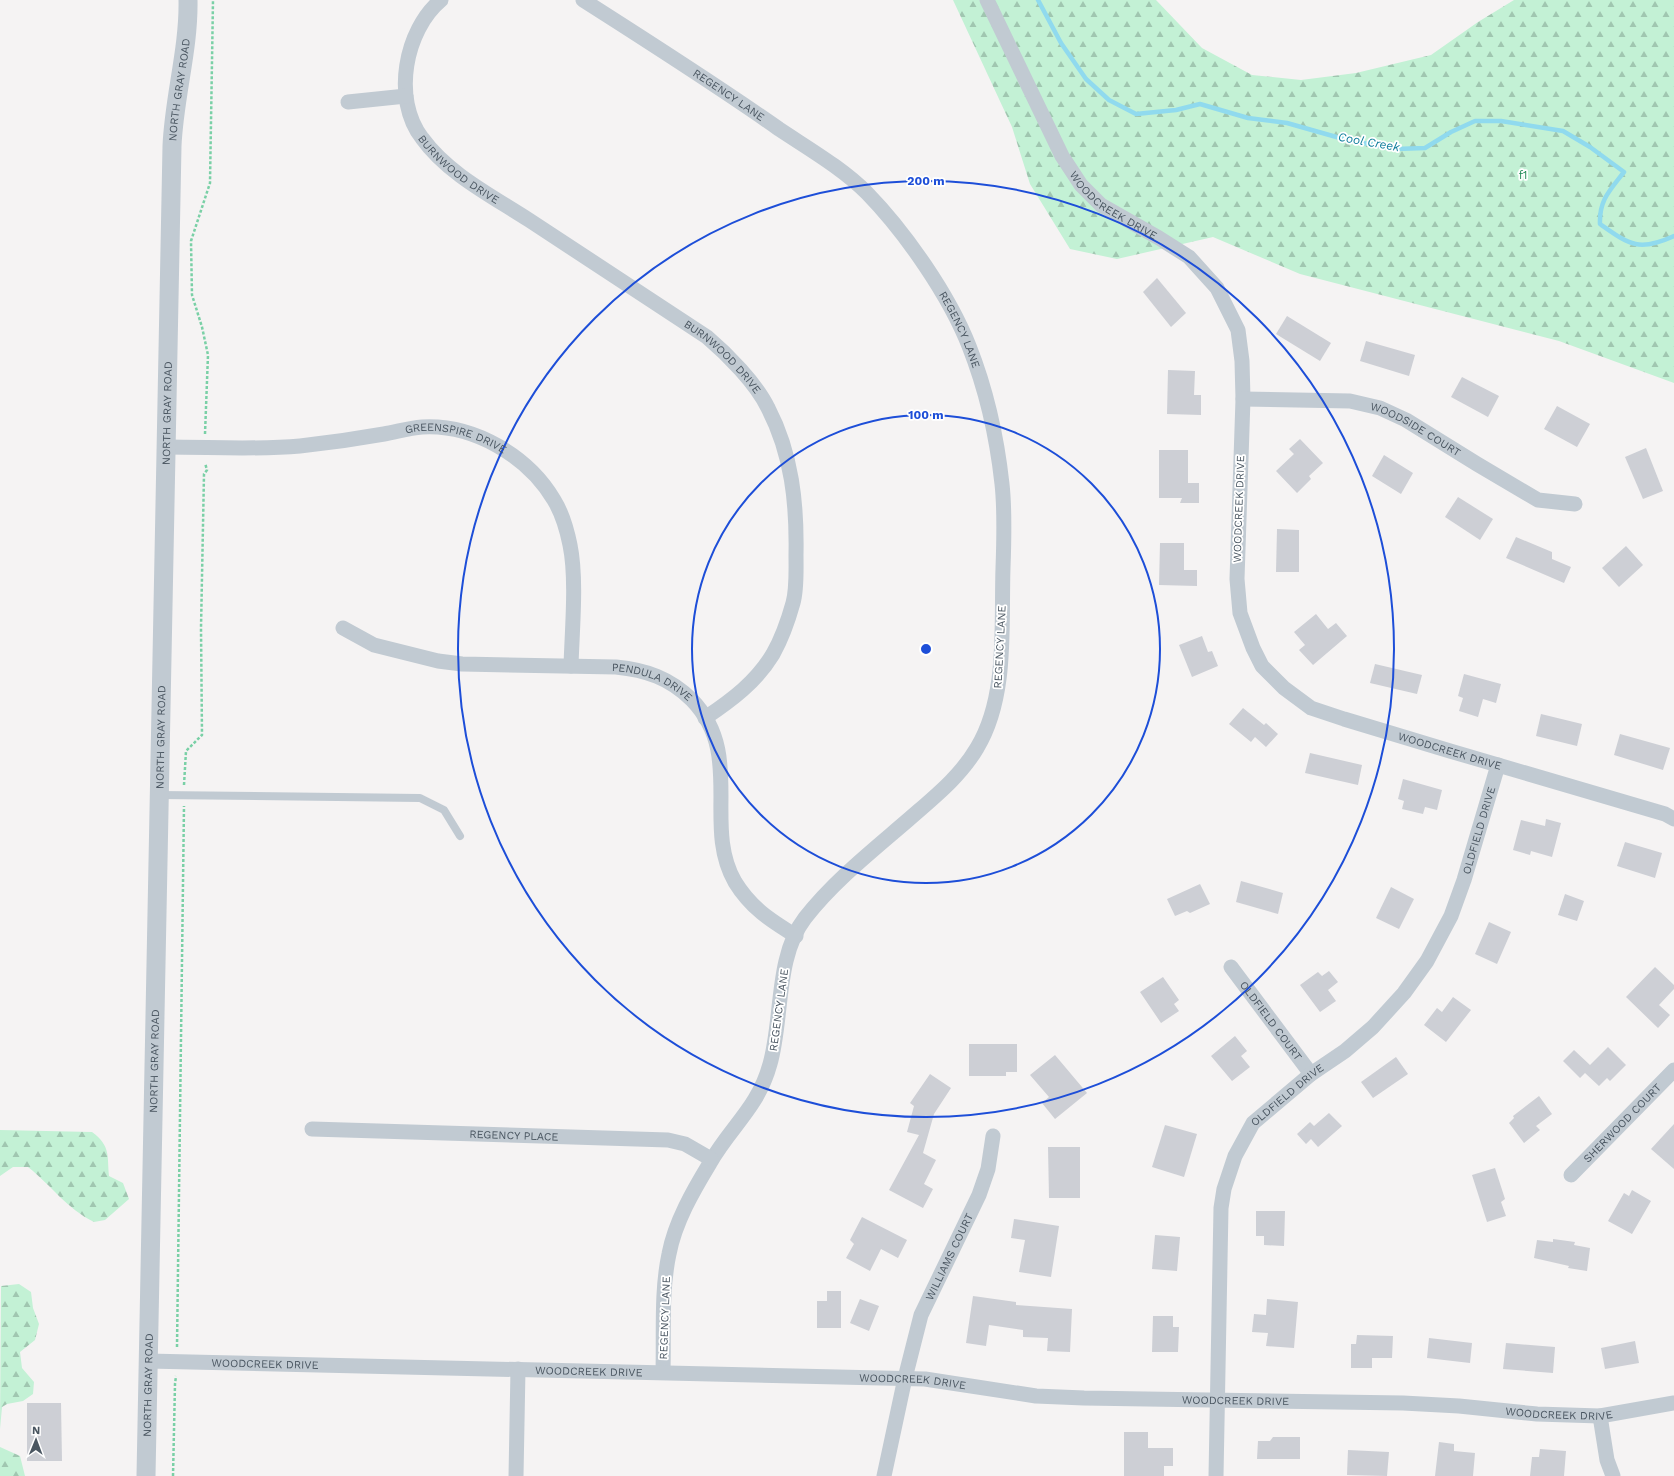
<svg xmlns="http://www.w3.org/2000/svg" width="1674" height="1476" font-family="'Work Sans',sans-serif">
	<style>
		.forest { fill: url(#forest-firs) }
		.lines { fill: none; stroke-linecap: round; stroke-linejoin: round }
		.stream { stroke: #90daee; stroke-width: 4.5 }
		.building { fill: #cdcfd5 }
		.path { stroke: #7ad0a6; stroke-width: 2.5; stroke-dasharray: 3 2; stroke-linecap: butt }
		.service { stroke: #c1cad2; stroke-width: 8 }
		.minor { stroke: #c1cad2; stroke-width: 15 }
		.tertiary { stroke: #c1cad2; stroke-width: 19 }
		.ring { fill: none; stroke: #1d4ed8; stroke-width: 2 }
		.labels { text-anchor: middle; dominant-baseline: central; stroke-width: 3.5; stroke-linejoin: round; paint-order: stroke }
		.street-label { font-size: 11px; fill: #4a5661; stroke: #fff }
		.park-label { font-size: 11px; fill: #17864f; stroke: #fff }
		.water-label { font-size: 12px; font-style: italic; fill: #0c7c9b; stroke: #fff }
		.centre { fill: #1d4ed8; stroke: #fff; stroke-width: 2 }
		.ring-label { font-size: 12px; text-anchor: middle; font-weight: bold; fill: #1d4ed8; stroke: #fff; stroke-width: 3.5; stroke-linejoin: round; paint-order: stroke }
	</style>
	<defs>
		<pattern id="forest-firs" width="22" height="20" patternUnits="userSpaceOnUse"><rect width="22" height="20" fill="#c3f1d5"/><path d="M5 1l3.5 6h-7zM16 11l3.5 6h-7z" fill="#a0c6b0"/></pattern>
	</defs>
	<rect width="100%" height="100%" fill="#f5f3f3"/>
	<g class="forest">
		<path d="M953 0H1156L1202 48 1252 75 1301 80 1356 73 1431 55 1478 22 1514 0H1674V383L1559 341 1300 274 1213 237 1117 259 1070 249 1030 184 1012 127Z"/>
		<path d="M0 1130 92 1132C111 1146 107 1156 109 1176L123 1183 129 1199 105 1220 94 1222C66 1208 52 1186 28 1167H13L0 1176Z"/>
		<path d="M19 1284 31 1292 33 1308 39 1324 35 1340 20 1352 22 1368 34 1382 33 1394 23 1401 7 1404 2 1407 0 1429 1 1286Z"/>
		<path d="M0 1447 20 1456 25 1476H0Z"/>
	</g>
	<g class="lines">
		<path class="stream" d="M1038 0 1061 43 1086 79 1109 100 1136 114 1176 110 1200 104 1248 118 1287 123 1347 140 1396 149 1425 148 1451 132 1475 121H1501L1563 131 1590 147 1624 172C1610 190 1599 200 1600 224 1630 245 1639 252 1674 236"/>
	</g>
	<g class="building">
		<path d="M1157 278 1186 313 1171 327 1143 292Z"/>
		<path d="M1287 316 1331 343 1320 361 1276 334Z"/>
		<path d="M1366 341 1415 355 1409 376 1360 361Z"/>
		<path d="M1168 370 1195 371 1194 395H1201V415L1167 414Z"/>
		<path d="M1462 377 1499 396 1488 417 1451 397Z"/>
		<path d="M1557 406 1590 424 1577 447 1544 429Z"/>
		<path d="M1300 439 1323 463 1309 476 1311 479 1297 493 1276 471 1294 454 1289 449Z"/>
		<path d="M1646 448 1663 491 1643 499 1625 457Z"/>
		<path d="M1159 450H1188V483H1199V503H1180L1182 498H1159Z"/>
		<path d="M1384 455 1413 473 1401 494 1372 476Z"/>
		<path d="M1458 497 1493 519 1480 540 1445 517Z"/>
		<path d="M1277 529 1299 530V572H1276Z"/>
		<path d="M1516 537 1552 552V559L1571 567 1564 583 1506 558Z"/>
		<path d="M1160 543H1184V570H1197V586L1159 585Z"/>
		<path d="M1626 546 1643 565 1619 587 1602 568Z"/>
		<path d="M1316 614 1328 629 1336 623 1347 636 1313 665 1299 650 1305 645 1294 632Z"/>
		<path d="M1202 636 1208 652 1212 651 1218 666 1192 677 1179 645Z"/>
		<path d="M1375 664 1422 675 1417 694 1370 683Z"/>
		<path d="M1464 674 1501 684 1496 703 1483 699 1478 717 1459 711 1463 698 1458 696Z"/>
		<path d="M1243 708 1264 725 1266 723 1278 734 1266 747 1255 737 1251 742 1229 724Z"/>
		<path d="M1541 714 1582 724 1577 746 1536 736Z"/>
		<path d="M1620 734 1670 748 1663 770 1614 755Z"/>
		<path d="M1310 753 1362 765 1358 785 1305 773Z"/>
		<path d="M1403 779 1442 790 1437 810 1425 807 1423 814 1402 809 1404 801 1398 799Z"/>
		<path d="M1546 819 1561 823 1552 857 1531 851 1530 855 1513 850 1521 820 1545 826Z"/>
		<path d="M1625 842 1662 853 1655 878 1617 866Z"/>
		<path d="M1241 881 1283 893 1278 914 1236 902Z"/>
		<path d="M1200 884 1210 904 1190 913 1187 911 1175 916 1167 899Z"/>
		<path d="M1391 887 1414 899 1399 929 1376 918Z"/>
		<path d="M1565 894 1584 901 1577 921 1558 915Z"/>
		<path d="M1489 922 1511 932 1497 964 1475 954Z"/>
		<path d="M1655 967 1674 985V989L1659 1005 1670 1015 1658 1028 1626 997Z"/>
		<path d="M1329 971 1338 982 1328 990 1336 1001 1320 1012 1300 985 1318 972 1322 976Z"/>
		<path d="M1163 977 1179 1000 1174 1004 1179 1011 1161 1023 1140 992Z"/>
		<path d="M1453 997 1471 1010 1446 1042 1424 1025 1437 1008 1442 1012Z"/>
		<path d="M1235 1036 1247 1051 1241 1056 1250 1067 1232 1081 1211 1056Z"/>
		<path d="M969 1044H1017V1072H1006V1076H969Z"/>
		<path d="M1608 1047 1626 1065 1610 1081 1607 1078 1599 1086 1585 1073 1580 1078 1563 1061 1574 1050 1590 1065Z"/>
		<path d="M1055 1055 1087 1093 1055 1119 1042 1103 1049 1097 1030 1075Z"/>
		<path d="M1396 1057 1408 1074 1373 1098 1361 1082Z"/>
		<path d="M930 1074 951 1088 934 1114 923 1153 936 1160 924 1184 933 1189 923 1208 889 1190 919 1135 907 1132 914 1106 910 1103Z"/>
		<path d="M1539 1096 1552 1114 1536 1126 1540 1130 1524 1143 1509 1123 1514 1118 1513 1116Z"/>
		<path d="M1329 1113 1342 1126 1318 1147 1311 1139 1306 1144 1297 1134 1310 1122 1314 1126Z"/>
		<path d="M1674 1124V1169L1651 1149Z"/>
		<path d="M1165 1125 1197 1134 1184 1177 1152 1167Z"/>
		<path d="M1048 1147H1080V1198H1049Z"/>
		<path d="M1495 1168 1505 1199 1501 1202 1506 1216 1487 1222 1472 1175Z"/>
		<path d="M1632 1190 1651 1201 1632 1234 1608 1221 1624 1193 1629 1196Z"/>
		<path d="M1256 1211H1285L1284 1246 1264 1245V1236H1256Z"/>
		<path d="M862 1217 907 1240 898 1258 881 1249 870 1271 846 1258 854 1244 850 1240Z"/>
		<path d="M1014 1219 1059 1226 1051 1277 1019 1272 1025 1240 1011 1238Z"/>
		<path d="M1155 1235 1180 1237 1177 1271 1152 1269Z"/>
		<path d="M1553 1239 1575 1242 1574 1245 1590 1248 1587 1271 1568 1268 1569 1266 1534 1258 1537 1240 1553 1242Z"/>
		<path d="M827 1291H841V1328H817V1301H827Z"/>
		<path d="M973 1296 1016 1302V1305L1072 1309 1070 1352 1047 1351 1048 1338 1023 1337V1330L989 1325 986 1346 966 1343Z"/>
		<path d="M860 1299 879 1306 869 1331 850 1323Z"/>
		<path d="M1267 1299 1298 1302 1294 1348 1266 1346 1268 1333 1252 1332 1254 1314 1266 1315Z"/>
		<path d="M1153 1316H1173V1327H1179L1178 1352H1152Z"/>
		<path d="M1357 1335 1393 1336 1392 1358H1372V1368H1351V1344H1356Z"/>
		<path d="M1429 1338 1472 1343 1470 1363 1427 1358Z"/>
		<path d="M1635 1341 1639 1363 1605 1369 1601 1348Z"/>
		<path d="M1506 1343 1555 1347 1553 1373 1503 1369Z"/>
		<path d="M27 1403H61L62 1461H27Z"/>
		<path d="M1124 1432H1148V1448H1173V1466H1164V1476H1124Z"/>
		<path d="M1273 1437H1300V1459H1257L1258 1441H1270Z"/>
		<path d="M1439 1442 1454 1444V1451L1475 1453 1473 1476H1435Z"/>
		<path d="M1540 1449 1566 1451 1564 1476H1530L1532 1457H1539Z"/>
		<path d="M1348 1450 1389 1452 1387 1476 1347 1475Z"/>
	</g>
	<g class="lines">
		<g class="path">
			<path d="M205 434 208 355 202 327 192 295 191 241 210 183 213 0"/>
			<path d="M184 785 186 751 202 735 201 628 204 474 207 470 205 463"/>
			<path d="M177 1347 184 806"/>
			<path d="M173 1476 175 1384 176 1376"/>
		</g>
		<path class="service" d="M159 795 420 798 444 810 460 836"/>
		<g class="minor">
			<path id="s1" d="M441 0C405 30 392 99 422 138 448 174 492 196 529 220 588 259 648 298 707 337 727 354 756 383 768 408 792 454 797 504 796 555 796 570 797 589 793 603 788 621 782 638 773 654 756 682 732 700 705 718"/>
			<path id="s2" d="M583 0C649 42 715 84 779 129 809 149 842 168 867 193 905 232 949 295 969 346 986 389 997 438 1002 484 1005 511 1004 541 1003 568 1001 626 1008 697 977 748 960 777 933 798 908 820 872 851 834 881 805 918 775 957 783 1019 770 1064 758 1108 731 1126 710 1163 693 1191 675 1222 669 1254 661 1291 664 1334 663 1371"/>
			<path id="s3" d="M987 0 1062 156 1081 185 1101 205 1159 238 1189 257 1217 288 1238 330 1242 361 1243 399 1237 579 1240 613 1253 648 1262 666 1284 688 1311 708 1344 719 1450 751 1665 814 1674 819"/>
			<path d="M348 102 406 96"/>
			<path id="s4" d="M1243 399 1350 401 1380 408 1406 420 1477 464 1538 500 1575 504"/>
			<path id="s5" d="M167 447C212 447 255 450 300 446 328 443 356 439 384 434 396 432 409 428 422 427 474 424 528 456 554 500 562 513 567 530 570 545 577 579 572 630 571 666"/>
			<path id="s6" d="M343 628 374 645 438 661 462 664 616 667C646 670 670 678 692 700 745 755 702 825 735 882 751 908 770 920 796 936"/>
			<path id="s7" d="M1231 967 1311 1074"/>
			<path id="s8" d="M312 1129 668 1140 685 1144 711 1159"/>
			<path id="s9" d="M1571 1175 1674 1070"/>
			<path id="s10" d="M148 1361 925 1379 1036 1396 1084 1398 1403 1403 1459 1406 1537 1414 1600 1416 1674 1403"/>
			<path d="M1600 1416 1607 1460 1613 1476"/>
			<path d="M516 1476 518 1369"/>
			<path id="s11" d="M884 1476 905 1378 921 1315 979 1195 988 1169 993 1136"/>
			<path id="s12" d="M1216 1476 1221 1208 1224 1189 1235 1156 1253 1123 1311 1074 1345 1051 1373 1027 1404 993 1427 961 1451 916 1464 880 1498 765"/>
		</g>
		<path class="tertiary" id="s13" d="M146 1476 172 146C174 97 189 49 188 0"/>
	</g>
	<g class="ring">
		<circle cx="926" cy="649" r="234"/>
		<circle cx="926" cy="649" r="468"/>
	</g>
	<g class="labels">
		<g class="street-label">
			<text stroke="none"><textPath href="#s13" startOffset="1387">NORTH GRAY ROAD</textPath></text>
			<text stroke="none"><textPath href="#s2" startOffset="174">REGENCY LANE</textPath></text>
			<text stroke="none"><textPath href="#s1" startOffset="200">BURNWOOD DRIVE</textPath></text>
			<text stroke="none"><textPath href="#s3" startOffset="246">WOODCREEK DRIVE</textPath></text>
			<text stroke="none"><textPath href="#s2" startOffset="510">REGENCY LANE</textPath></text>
			<text stroke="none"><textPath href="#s1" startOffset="525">BURNWOOD DRIVE</textPath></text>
			<text stroke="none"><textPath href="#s13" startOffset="1063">NORTH GRAY ROAD</textPath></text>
			<text stroke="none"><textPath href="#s4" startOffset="179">WOODSIDE COURT</textPath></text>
			<text stroke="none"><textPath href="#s5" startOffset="292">GREENSPIRE DRIVE</textPath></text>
			<text transform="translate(1239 509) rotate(-88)">WOODCREEK DRIVE</text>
			<text transform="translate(1000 647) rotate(-87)">REGENCY LANE</text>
			<text stroke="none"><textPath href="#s6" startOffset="319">PENDULA DRIVE</textPath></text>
			<text stroke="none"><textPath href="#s13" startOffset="739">NORTH GRAY ROAD</textPath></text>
			<text stroke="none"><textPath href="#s3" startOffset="978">WOODCREEK DRIVE</textPath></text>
			<text stroke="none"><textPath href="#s12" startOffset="740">OLDFIELD DRIVE</textPath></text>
			<text transform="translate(779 1010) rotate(-82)">REGENCY LANE</text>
			<text stroke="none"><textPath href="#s7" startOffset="67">OLDFIELD COURT</textPath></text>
			<text stroke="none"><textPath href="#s13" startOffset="415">NORTH GRAY ROAD</textPath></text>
			<text stroke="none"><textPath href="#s12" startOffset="404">OLDFIELD DRIVE</textPath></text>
			<text stroke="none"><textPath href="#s9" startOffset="73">SHERWOOD COURT</textPath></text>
			<text stroke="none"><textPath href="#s8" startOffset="202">REGENCY PLACE</textPath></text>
			<text stroke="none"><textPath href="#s11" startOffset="230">WILLIAMS COURT</textPath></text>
			<text transform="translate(665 1318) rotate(-88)">REGENCY LANE</text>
			<text stroke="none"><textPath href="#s10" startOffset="117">WOODCREEK DRIVE</textPath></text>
			<text stroke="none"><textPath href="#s10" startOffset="441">WOODCREEK DRIVE</textPath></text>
			<text stroke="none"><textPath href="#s10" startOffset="765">WOODCREEK DRIVE</textPath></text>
			<text stroke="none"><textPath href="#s13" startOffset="91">NORTH GRAY ROAD</textPath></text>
			<text stroke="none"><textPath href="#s10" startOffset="1089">WOODCREEK DRIVE</textPath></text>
			<text stroke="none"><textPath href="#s10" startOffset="1413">WOODCREEK DRIVE</textPath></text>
		</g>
		<g class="park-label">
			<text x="1523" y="175">f1</text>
		</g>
		<g class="water-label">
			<text transform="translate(1369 142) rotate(10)">Cool Creek</text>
		</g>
	</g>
	<circle cx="926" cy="649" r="6" class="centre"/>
	<g class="ring-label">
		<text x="926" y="185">200 m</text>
		<text x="926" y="419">100 m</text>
	</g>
	<g transform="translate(36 1440) rotate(1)" stroke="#ffffff" stroke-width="3" paint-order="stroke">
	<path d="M0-3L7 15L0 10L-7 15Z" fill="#4a5661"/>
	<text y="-6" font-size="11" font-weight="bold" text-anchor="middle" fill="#4a5661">N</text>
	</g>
</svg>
